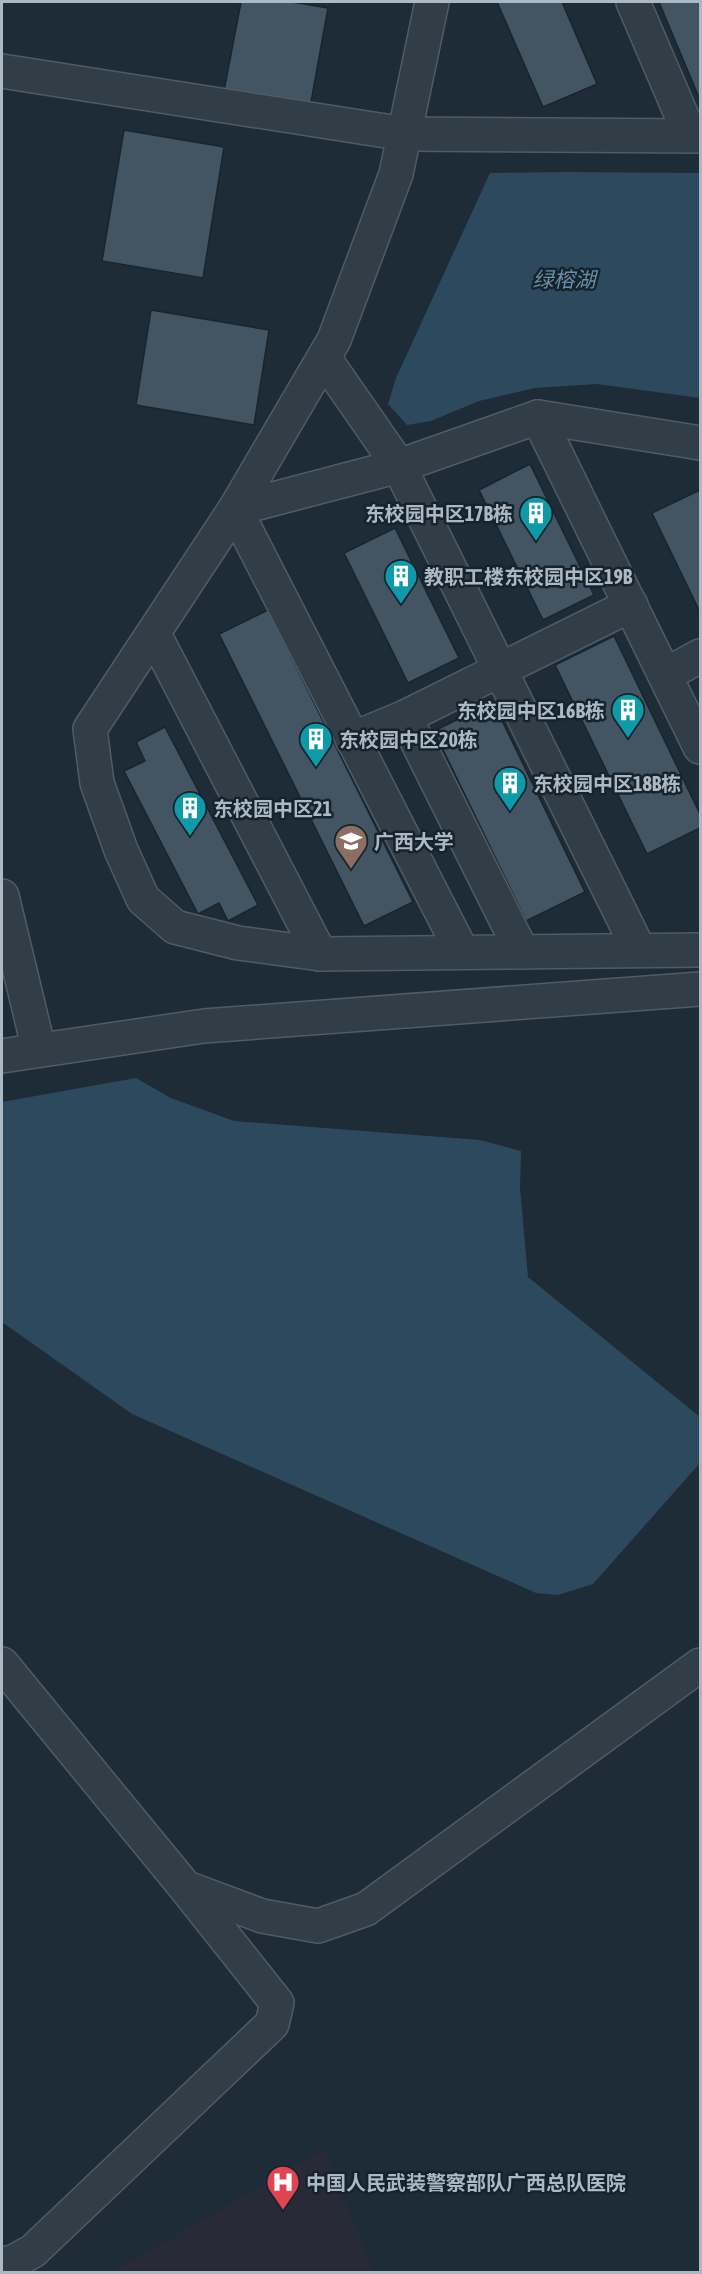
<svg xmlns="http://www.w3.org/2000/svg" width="702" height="2274" font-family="'Asap Condensed','Noto Sans SC',sans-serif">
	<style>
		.medical { fill: #292a38 }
		.water { fill: #2d495e }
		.building { fill: #435462; stroke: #19252e; stroke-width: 1.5 }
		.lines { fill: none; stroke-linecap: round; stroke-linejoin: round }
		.minor-casing { stroke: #4f5c66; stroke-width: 36 }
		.minor { stroke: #313e48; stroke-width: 33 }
		.labels { text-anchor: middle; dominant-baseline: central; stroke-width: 5; stroke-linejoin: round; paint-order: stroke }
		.poi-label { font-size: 20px; font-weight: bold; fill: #abb9c5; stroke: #17232c; text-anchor: start }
		.water-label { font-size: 21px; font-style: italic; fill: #688fab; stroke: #17232c }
	</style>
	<rect width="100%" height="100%" fill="#1d2c37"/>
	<path class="medical" d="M324 2149 374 2272H113Z"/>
	<g class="water">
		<path d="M567 172 700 173V398L597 384 535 388 479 401 431 421 407 425 388 404 396 378 490 173Z"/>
		<path d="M136 1078 171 1098 234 1121 480 1140 521 1151 520 1188 528 1277 700 1417V1463L593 1584 558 1595 536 1593 132 1414 2 1322V1102Z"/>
	</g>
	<g class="building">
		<path d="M241 2H292L328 8 309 113 223 96Z"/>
		<path d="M497 2H562L597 84 543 107Z"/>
		<path d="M659 2H700V100Z"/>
		<path d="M124 130 224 147 203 278 102 261Z"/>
		<path d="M151 310 269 330 254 425 136 405Z"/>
		<path d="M530 464 594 595 543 620 479 490Z"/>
		<path d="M700 490V612L652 513Z"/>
		<path d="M395 528 459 658 408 683 344 553Z"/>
		<path d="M268 610 413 902 364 926 219 634Z"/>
		<path d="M614 636 700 814V828L647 854 555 665Z"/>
		<path d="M493 702 585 892 526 921 434 731Z"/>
		<path d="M165 727 258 905 228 921 219 903 198 914 124 771 145 761 136 742Z"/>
	</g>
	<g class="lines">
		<g class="minor-casing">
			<g id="minor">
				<path d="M432 2 396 174 334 340 235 509 90 729 97 783 121 850 143 899 175 927 238 943 320 954 700 950"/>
				<path d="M633 2 690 135"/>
				<path d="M2 71 405 134 700 136"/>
				<path d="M324 358 399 466 639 950"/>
				<path d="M538 417 700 747"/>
				<path d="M154 634 320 954"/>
				<path d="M665 675 700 656"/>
				<path d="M405 717 522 952"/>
				<path d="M352 739 405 717 631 605"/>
				<path d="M2 896 39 1050"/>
				<path d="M462 952 235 509 399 466 538 417 700 443"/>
				<path d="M2 1056 204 1026 700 989"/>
				<path d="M2 1664 185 1887 277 2003 272 2024 33 2251 13 2262 2 2264"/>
				<path d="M187 1888 262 1916 318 1926 366 1909 700 1665"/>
			</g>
		</g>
		<use href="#minor" class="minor"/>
	</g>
	<defs>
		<g id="building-pin" transform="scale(1.725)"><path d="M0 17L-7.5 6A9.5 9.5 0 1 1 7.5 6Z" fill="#0f9aa8" stroke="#17232c"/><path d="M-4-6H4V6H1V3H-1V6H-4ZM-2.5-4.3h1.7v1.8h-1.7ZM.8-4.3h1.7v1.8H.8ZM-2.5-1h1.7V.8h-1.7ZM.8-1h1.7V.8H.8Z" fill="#fff"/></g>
		<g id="university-pin" transform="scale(1.725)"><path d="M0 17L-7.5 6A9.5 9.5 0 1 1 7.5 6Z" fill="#8d6e63" stroke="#17232c"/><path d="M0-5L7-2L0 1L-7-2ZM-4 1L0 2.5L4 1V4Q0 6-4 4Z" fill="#fff"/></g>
		<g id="hospital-pin" transform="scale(1.725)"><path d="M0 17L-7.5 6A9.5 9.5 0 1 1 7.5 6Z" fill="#e0444e" stroke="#17232c"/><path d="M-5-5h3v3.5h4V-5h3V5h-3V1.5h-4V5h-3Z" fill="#fff"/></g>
	</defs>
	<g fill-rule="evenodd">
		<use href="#building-pin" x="536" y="513"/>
		<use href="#building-pin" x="401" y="576"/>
		<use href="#building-pin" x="628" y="710"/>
		<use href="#building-pin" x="316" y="739"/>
		<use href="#building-pin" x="510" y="783"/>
		<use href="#building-pin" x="190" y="808"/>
		<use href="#university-pin" x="351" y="841"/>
		<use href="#hospital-pin" x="283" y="2182"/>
	</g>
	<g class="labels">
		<g class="poi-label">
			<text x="513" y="513" text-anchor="end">东校园中区17B栋</text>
			<text x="424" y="576">教职工楼东校园中区19B</text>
			<text x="605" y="710" text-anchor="end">东校园中区16B栋</text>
			<text x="339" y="739">东校园中区20栋</text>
			<text x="533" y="783">东校园中区18B栋</text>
			<text x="213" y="808">东校园中区21</text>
			<text x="374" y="841">广西大学</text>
			<text x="306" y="2182">中国人民武装警察部队广西总队医院</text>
		</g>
		<g class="water-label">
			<text x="564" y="279">绿榕湖</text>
		</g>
	</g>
	<rect width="702" height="2274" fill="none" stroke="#abb9c5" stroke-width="6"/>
</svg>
